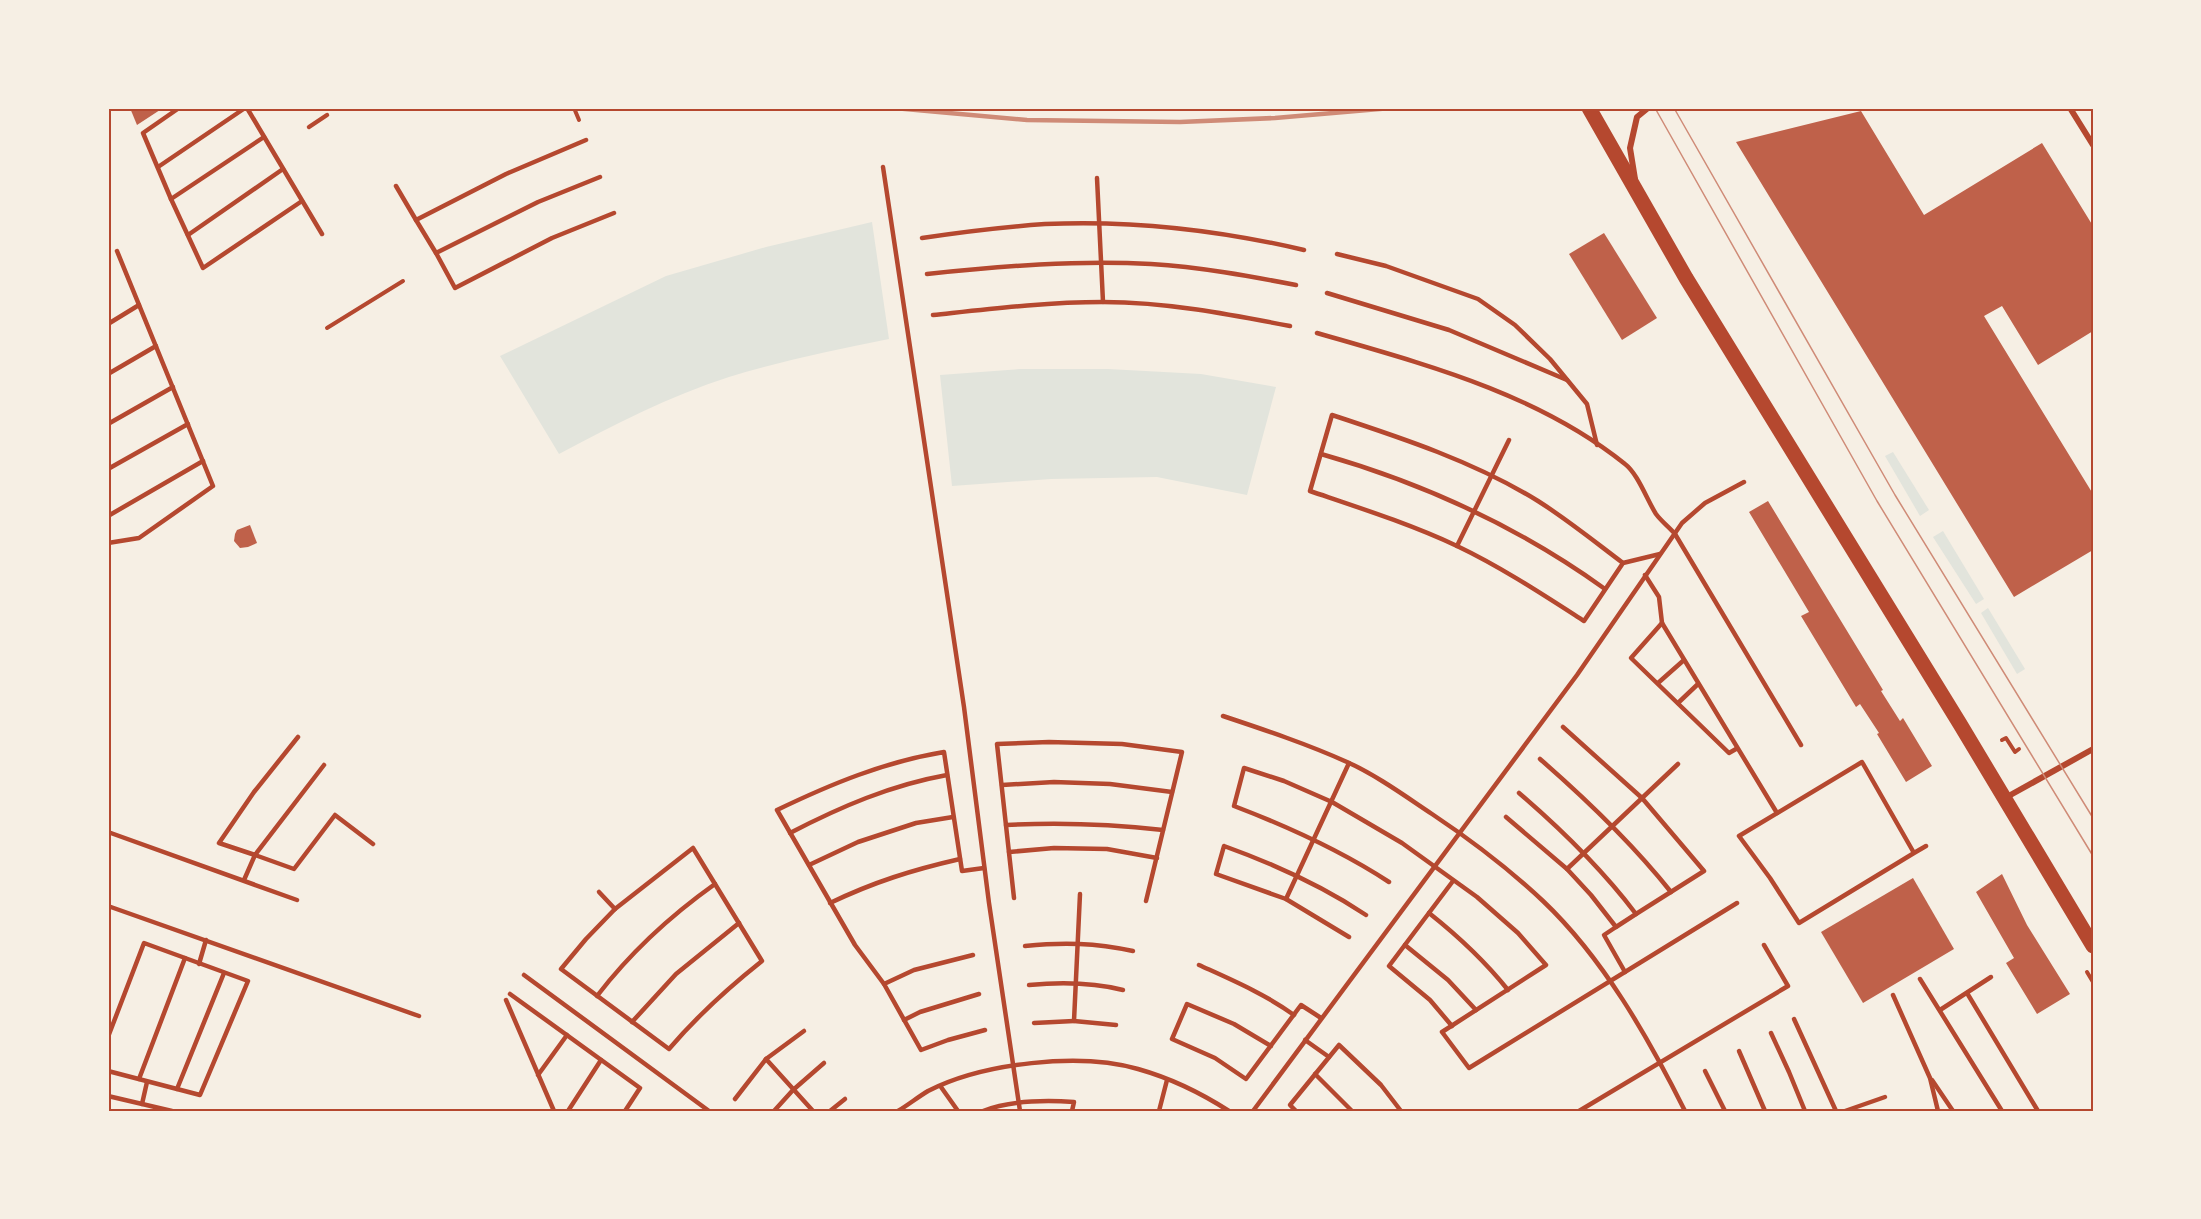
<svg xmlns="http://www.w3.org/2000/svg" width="2201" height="1219" font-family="Overpass,sans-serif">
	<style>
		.green { fill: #e2e4dc }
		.building { fill: #bf614a }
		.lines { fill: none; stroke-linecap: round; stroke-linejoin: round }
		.path { stroke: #b5482f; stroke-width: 4 }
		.service { stroke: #b5482f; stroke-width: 4.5 }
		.minor { stroke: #b5482f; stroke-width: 6 }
		.primary { stroke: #b5482f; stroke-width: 15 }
		.tram { stroke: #cf8b77; stroke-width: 1.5 }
		.rail { stroke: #cf8b77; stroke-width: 4.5 }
		.neatline { fill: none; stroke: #b5482f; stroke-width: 2 }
	</style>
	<rect width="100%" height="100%" fill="#f6efe4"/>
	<g class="green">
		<path d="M872 222 889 339C835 350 781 361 729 377 670 396 613 425 559 454L500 356 666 276 766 247Z"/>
		<path d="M1021 369H1108L1201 374 1276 387 1247 495 1157 477 1051 479 952 486 940 375Z"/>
		<path d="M1893 452 1929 510 1920 516 1885 456Z"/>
		<path d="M1943 531 1984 599 1976 604 1933 537Z"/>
		<path d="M1988 608 2025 669 2017 674 1981 613Z"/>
	</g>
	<g class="building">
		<path d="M130 108H163L137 125Z"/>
		<path d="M1861 111 1924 215 2042 143 2093 226V331L2038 365 2002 306 1984 316 2093 494V550L2014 597 1736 142Z"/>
		<path d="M1604 233 1657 318 1622 340 1569 254Z"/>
		<path d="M1768 501 1883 690 1881 691 1900 721 1903 718 1932 766 1906 782 1877 734 1879 733 1860 704 1856 707 1801 616 1809 612 1749 512Z"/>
		<path d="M250 525 257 543 248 547 240 548 234 541 235 534 237 530Z"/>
		<path d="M2002 874 2027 925 2070 994 2037 1014 2006 963 2014 958 1976 892Z"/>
		<path d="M1913 878 1954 949 1863 1003 1821 932Z"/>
	</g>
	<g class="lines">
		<g class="path">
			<path d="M574 108 579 120"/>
			<path d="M327 328 403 281"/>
			<path d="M2002 740 2006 738 2015 752 2019 749"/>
			<path d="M2087 972 2093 982"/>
		</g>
		<g class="service">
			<path d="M179 108 143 133 171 199 264 137"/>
			<path d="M247 108 322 234"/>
			<path d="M309 127 327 115"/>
			<path d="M158 167 245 108"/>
			<path d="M883 167 964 707 989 903 1020 1111"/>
			<path d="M1097 178 1103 302"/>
			<path d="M396 186 416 220 506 174 586 140"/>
			<path d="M171 199 203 268 302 201"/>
			<path d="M416 220 436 253 538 202 600 177"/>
			<path d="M188 235 283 169"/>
			<path d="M922 238C962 232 1003 227 1045 224 1132 220 1219 230 1304 250"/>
			<path d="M436 253 455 288 552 238 614 213"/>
			<path d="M1337 254 1386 266 1478 299 1515 325 1550 359 1587 404 1597 445"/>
			<path d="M927 274C1002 266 1077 260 1151 264 1200 267 1249 276 1296 285"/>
			<path d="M1327 293 1449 330 1567 380"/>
			<path d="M933 315C989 309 1046 302 1103 302 1166 302 1228 314 1290 326"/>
			<path d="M108 324 139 305"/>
			<path d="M1317 333C1424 364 1537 393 1625 464 1638 474 1647 500 1656 514 1661 521 1669 527 1675 534L1801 745"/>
			<path d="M108 374 156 346"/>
			<path d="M108 424 173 387"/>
			<path d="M1321 454C1423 483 1519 527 1605 589"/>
			<path d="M108 469 188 424"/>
			<path d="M108 516 203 461"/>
			<path d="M108 543 139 538 213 486 117 251"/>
			<path d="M1457 546 1509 440"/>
			<path d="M1623 563C1595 542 1568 520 1538 501 1475 462 1402 438 1332 415L1310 491C1360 508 1410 524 1457 546 1501 567 1542 594 1584 621L1623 563 1660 554"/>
			<path d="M1645 575 1659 597 1662 623 1777 813"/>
			<path d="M1662 623 1631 658 1729 753 1736 749"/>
			<path d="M1658 683 1684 660"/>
			<path d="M1678 703 1698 684"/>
			<path d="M1223 716C1265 730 1307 744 1347 762 1376 775 1405 796 1432 814 1471 840 1509 869 1543 901 1603 958 1648 1037 1685 1111"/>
			<path d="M298 737 254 792 219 843 255 855 324 765"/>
			<path d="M1540 759C1587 800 1632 843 1671 892"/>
			<path d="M1002 785 1054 782 1110 784 1172 792"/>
			<path d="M1519 793C1562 830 1602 869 1636 914L1704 871 1642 798 1563 727"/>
			<path d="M1506 817 1567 869 1678 764"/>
			<path d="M1006 825C1059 822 1110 824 1163 830"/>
			<path d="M108 832 297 900"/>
			<path d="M790 833C840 807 891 785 947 775"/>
			<path d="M693 848 762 961C728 988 698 1015 669 1049L561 969 586 939 615 909Z"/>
			<path d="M1009 852 1054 848 1107 849 1157 858"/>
			<path d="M1914 853 1862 762 1739 836 1770 878 1799 923 1914 853 1926 846"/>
			<path d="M809 865 858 842 916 823 953 817"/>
			<path d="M1567 869 1591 895 1616 927 1636 914"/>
			<path d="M244 880 255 855 294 869 335 815 373 844"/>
			<path d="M1389 882C1340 850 1289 827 1234 806L1244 768 1284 781 1332 802 1402 843 1477 897 1518 933 1546 965 1442 1032 1469 1068 1737 903"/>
			<path d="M599 892 615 909"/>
			<path d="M1080 894 1074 1021 1116 1025"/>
			<path d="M1014 898 997 744 1049 742 1122 744 1182 752 1146 901"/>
			<path d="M1286 899 1349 763"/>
			<path d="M830 903C874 882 912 870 960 859"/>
			<path d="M108 906 419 1016"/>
			<path d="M1429 913C1458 936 1484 960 1508 990"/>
			<path d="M1616 927 1604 935 1625 972"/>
			<path d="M1349 937 1286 899 1216 874 1224 846C1274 864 1321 885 1366 915"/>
			<path d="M1405 945 1448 980 1476 1010"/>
			<path d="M1025 946C1064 942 1095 943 1133 951"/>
			<path d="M973 955 914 970 884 984 921 1050 948 1040 985 1030"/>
			<path d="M199 964 206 940"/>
			<path d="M1199 965C1232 980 1265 994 1294 1015"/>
			<path d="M524 975 709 1111"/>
			<path d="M1920 979 2002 1111"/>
			<path d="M884 984 855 945 777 810C831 784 884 762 944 752L962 871 984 868"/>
			<path d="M1029 985C1061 982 1091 982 1123 990"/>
			<path d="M1967 993 2038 1111"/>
			<path d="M510 994 640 1088 625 1111"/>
			<path d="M1893 995 1930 1078 1938 1111"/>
			<path d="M597 996C630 953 670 916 715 884"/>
			<path d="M506 1000 554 1111"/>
			<path d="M1940 1010 1991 977"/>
			<path d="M1794 1019 1836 1111"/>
			<path d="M904 1020 920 1012 979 994"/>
			<path d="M632 1022 676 974 739 923"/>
			<path d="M1034 1023 1074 1021"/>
			<path d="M1452 1026 1430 1000 1389 966 1453 881"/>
			<path d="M804 1031 766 1059 813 1111"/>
			<path d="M1771 1033 1789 1072 1805 1111"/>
			<path d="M108 1037 144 943 248 981 200 1095 108 1071"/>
			<path d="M1305 1040 1329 1057"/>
			<path d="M1271 1046 1234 1024 1187 1004 1172 1039 1215 1058 1246 1079 1301 1005 1321 1018"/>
			<path d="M1739 1051 1765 1111"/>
			<path d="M1705 1071 1725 1111"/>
			<path d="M1315 1074 1352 1111"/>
			<path d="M538 1075 567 1035"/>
			<path d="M139 1079 185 958"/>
			<path d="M1932 1080 1953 1111"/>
			<path d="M941 1087 958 1111"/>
			<path d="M177 1089 224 973"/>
			<path d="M108 1096 172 1111"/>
			<path d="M735 1099 766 1059"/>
			<path d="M142 1104 147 1082"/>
			<path d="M568 1111 601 1060"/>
			<path d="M774 1111 793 1090 824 1063"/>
			<path d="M830 1111 845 1099"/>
			<path d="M898 1111C908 1105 918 1097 928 1091 983 1063 1079 1052 1138 1069 1170 1078 1201 1093 1229 1111"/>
			<path d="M983 1111C1011 1100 1044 1100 1074 1102L1072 1111"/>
			<path d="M1159 1111 1167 1080"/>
			<path d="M1253 1111 1577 675 1682 523 1705 503 1744 482"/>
			<path d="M1296 1111 1290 1105 1339 1045 1381 1085 1401 1111"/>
			<path d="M1579 1111 1788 986 1764 945"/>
			<path d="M1845 1111 1885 1097"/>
		</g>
		<g class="minor">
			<path d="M2070 108 2093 145"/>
			<path d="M1635 179 1630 148 1637 117 1648 108"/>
			<path d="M2005 798 2093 749"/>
		</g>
		<path class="primary" d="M1589 108 1686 278 1960 724 2093 946"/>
		<g class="tram">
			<path d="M1655 108 1877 501 2093 856"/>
			<path d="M1674 108 1895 495 2093 818"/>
		</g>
		<path class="rail" d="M894 108 1027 120 1180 122 1275 118 1391 108"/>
	</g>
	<rect width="2201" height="1219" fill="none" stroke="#f6efe4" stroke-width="219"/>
	<rect x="110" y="110" width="1982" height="1000" class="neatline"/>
</svg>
